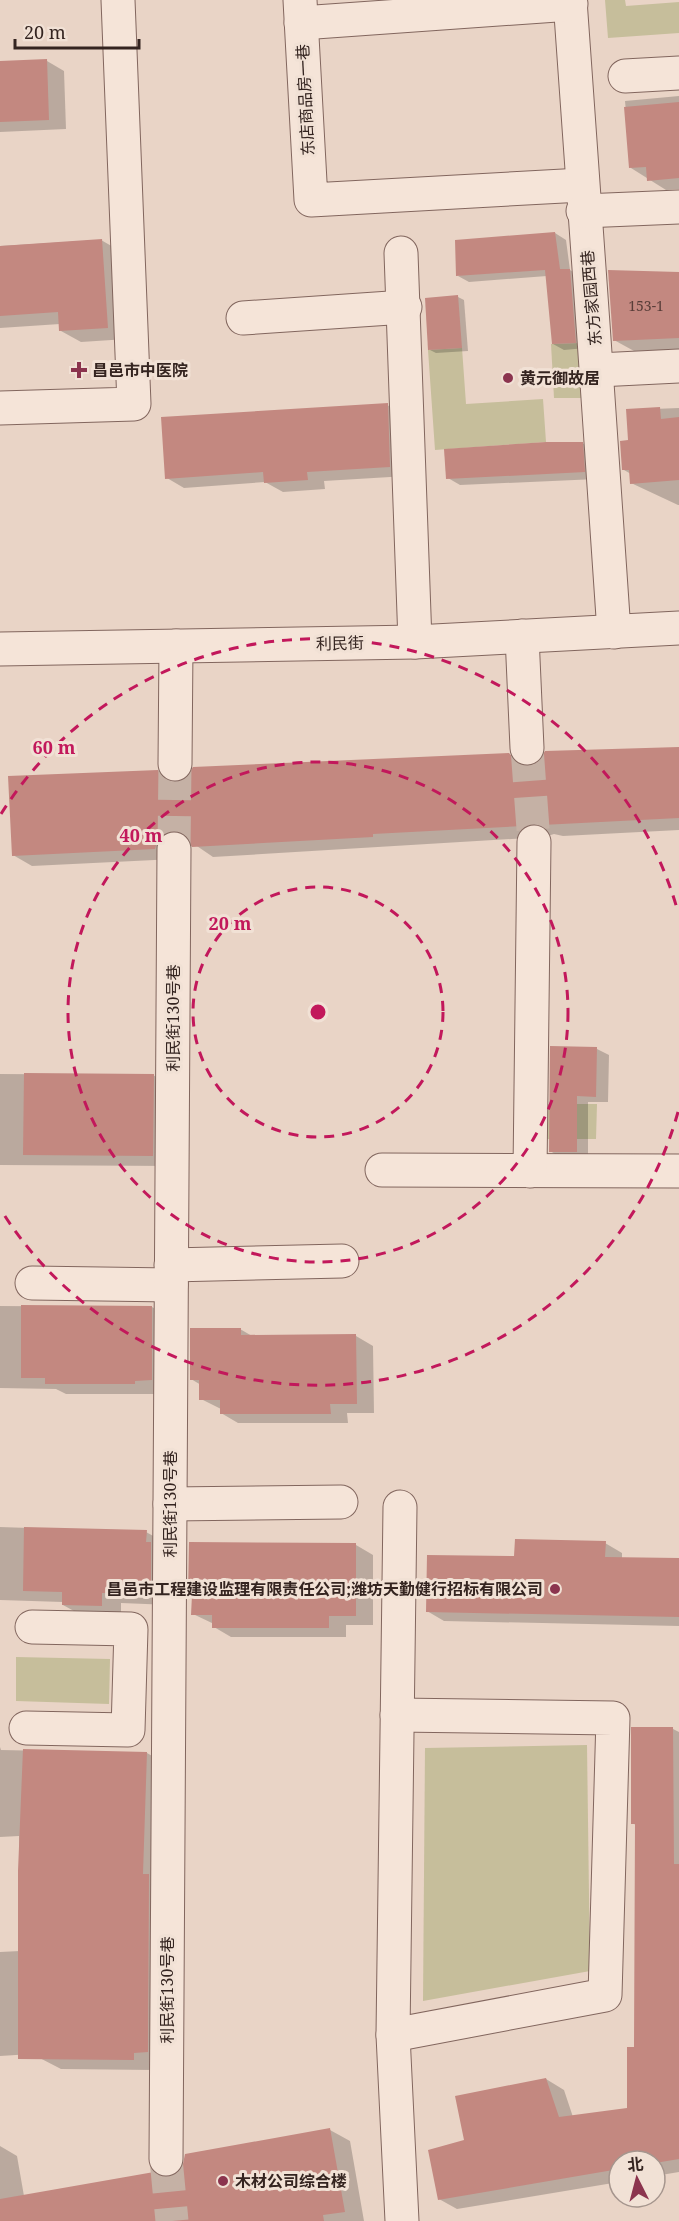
<svg xmlns="http://www.w3.org/2000/svg" width="679" height="2221" font-family="'Noto Serif','Noto Sans SC',serif">
	<style>
		.green { fill: #c6be9b }
		.shadow { fill: #0003 }
		.building { fill: #c38880 }
		.lines { fill: none; stroke-linecap: round; stroke-linejoin: round }
		.minor-tunnel { stroke: #c5b1a5; stroke-width: 33; stroke-dasharray: 33 16; stroke-linecap: butt }
		.minor-casing { stroke: #82665e; stroke-width: 35 }
		.minor { stroke: #f5e4d8; stroke-width: 33 }
		.ring { fill: none; stroke: #c2185b; stroke-width: 3; stroke-dasharray: 10 8 }
		.poi-dot { fill: #8b344e; stroke: #f1e1d5; stroke-width: 2 }
		.labels { text-anchor: middle; dominant-baseline: central; stroke-width: 6; stroke-linejoin: round; paint-order: stroke }
		.number-label { font-size: 14px; fill: #583d38 }
		.street-label { font-size: 16px; fill: #342420; stroke: #f1e1d5 }
		.poi-label { font-size: 16px; font-weight: bold; fill: #342420; stroke: #f1e1d5; text-anchor: start }
		.centre { fill: #c2185b; stroke: #f1e1d5; stroke-width: 3 }
		.ring-label { font-size: 18px; text-anchor: middle; font-weight: bold; fill: #c2185b; stroke: #f1e1d5; stroke-width: 6; stroke-linejoin: round; paint-order: stroke }
	</style>
	<rect width="100%" height="100%" fill="#e9d4c6"/>
	<g class="green">
		<path d="M605 0H625L626 6 679 2V33L608 38Z"/>
		<path d="M583 343 587 398H554L551 344Z"/>
		<path d="M462 348 466 404 543 399 546 442 435 450 428 350Z"/>
		<path d="M542 1104H597L596 1139H542Z"/>
		<path d="M16 1657 110 1659 109 1704 16 1701Z"/>
		<path d="M587 1745 590 1971 423 2001 425 1748Z"/>
	</g>
	<g class="shadow">
		<path d="M47 61 64 71 66 129 0 132V62Z"/>
		<path d="M679 96V189L666 190 631 168 625 101Z"/>
		<path d="M555 233 566 240 570 270 580 277 586 348 564 350 553 344 547 276 469 282 458 276Z"/>
		<path d="M101 240 122 252 127 339 81 342 61 331 60 324 0 328V246Z"/>
		<path d="M679 274V350L634 351 614 340Z"/>
		<path d="M458 297 464 300 468 351 436 353 430 350Z"/>
		<path d="M387 405 405 414 407 476 324 481 325 489 283 492 265 482 184 488 167 478Z"/>
		<path d="M679 408V505H678L631 483V474L624 470 629 442 628 410Z"/>
		<path d="M582 443 595 450 597 479 460 485 448 478Z"/>
		<path d="M679 748V830L563 836 554 834 544 837 213 857 191 842 184 844 175 859 32 866 13 855 157 771 177 783 509 754 530 768Z"/>
		<path d="M597 1049 609 1055 608 1102H588V1158H562L550 1151Z"/>
		<path d="M0 1074 153 1075 173 1087 172 1166 0 1165Z"/>
		<path d="M0 1306 152 1307 172 1319 154 1394H66L56 1389 0 1388Z"/>
		<path d="M240 1329 252 1336H356L373 1346 374 1413H347L348 1423H238L221 1413V1409L201 1399V1385L191 1379Z"/>
		<path d="M0 1527 146 1532 166 1543 170 1605 121 1603V1617L83 1616 63 1605V1602L0 1600V1611Z"/>
		<path d="M605 1543 622 1553V1559L679 1560V1626L444 1621 427 1611 516 1557Z"/>
		<path d="M356 1545 373 1555V1625H346V1637H231L214 1627V1624L193 1614V1596L190 1594Z"/>
		<path d="M673 1729 679 1732V2172L655 2176V2161H619V2182L457 2209 439 2199 465 2141 546 2079 564 2090 573 2117 629 2110 636 2048V1825L632 1823Z"/>
		<path d="M0 1747 1 1750 147 1753 166 1764 153 2070 61 2069 32 2054 0 2056V1952L20 1951 19 1836 0 1837Z"/>
		<path d="M330 2130 350 2141 364 2221H0V2146L17 2156 24 2196 166 2179Z"/>
	</g>
	<g class="building">
		<path d="M47 59 49 120 0 122V61Z"/>
		<path d="M679 102V178L647 181 646 167 629 168 624 107Z"/>
		<path d="M555 232 560 269H570L576 343 552 344 545 270 456 276 455 240Z"/>
		<path d="M102 239 108 328 59 331 58 312 0 316V246Z"/>
		<path d="M608 270 679 272V338L613 341Z"/>
		<path d="M458 295 462 348 428 350 425 298Z"/>
		<path d="M388 403 390 467 307 472 308 480 264 483 263 472 165 479 161 417Z"/>
		<path d="M660 407 661 419 679 417V480L630 484 629 470H622L620 441 628 440 626 409Z"/>
		<path d="M546 442H583L585 472 446 479 444 449Z"/>
		<path d="M679 747V818L542 825 534 823 524 826 373 834V837L192 847 184 833 174 830 164 833 158 839 155 849 12 856 8 776 158 770 165 780 175 783 185 780 193 767 509 753 518 764 528 767 538 763 545 751Z"/>
		<path d="M550 1046 597 1047 596 1097 577 1096V1152H549Z"/>
		<path d="M24 1073 154 1074 153 1156 23 1155Z"/>
		<path d="M21 1305 152 1306V1380L135 1381V1384H45V1378H21Z"/>
		<path d="M190 1328H241V1335L356 1334 357 1404H330L331 1414H220V1400H199V1380H190Z"/>
		<path d="M24 1527 147 1530 146 1542H151V1594L102 1593V1606L62 1605V1592L23 1591Z"/>
		<path d="M515 1539 606 1541 605 1557 679 1558V1617L426 1612 427 1555 514 1556Z"/>
		<path d="M189 1542 356 1543V1616H329V1628H212V1615H191L192 1595H188Z"/>
		<path d="M631 1727H673L674 1864H679V2159L655 2163V2161H619V2169L438 2200 428 2150 464 2140 455 2096 546 2078 559 2117 627 2108V2047H634L635 1824H631Z"/>
		<path d="M23 1749 147 1752 143 1874H149L148 2052 134 2053V2060L18 2059V1871Z"/>
		<path d="M330 2128 345 2212 323 2215 324 2221H0V2199L154 2172 166 2178 176 2175 182 2169 185 2154Z"/>
	</g>
	<g class="lines">
		<g class="minor-tunnel">
			<path d="M527 748 534 842"/>
			<path d="M174 849 175 764"/>
			<path d="M166 2159 172 2221"/>
		</g>
		<g class="minor-casing">
			<g id="minor">
				<path d="M300 0 311 200 582 185"/>
				<path d="M570 0C584 211 601 421 614 632"/>
				<path d="M301 23 571 4"/>
				<path d="M625 76 679 73"/>
				<path d="M583 211 679 207"/>
				<path d="M401 253 415 642"/>
				<path d="M243 318 405 307"/>
				<path d="M598 370 679 366"/>
				<path d="M0 408 134 404 118 0"/>
				<path d="M522 636 527 748"/>
				<path d="M0 649 415 642 679 628"/>
				<path d="M175 764 176 646"/>
				<path d="M382 1170 679 1171"/>
				<path d="M530 1171 534 842"/>
				<path d="M171 1265 342 1261"/>
				<path d="M32 1283 171 1285"/>
				<path d="M170 1504 341 1502"/>
				<path d="M400 1507 393 2035 402 2221"/>
				<path d="M26 1728 128 1730 131 1629 32 1627"/>
				<path d="M393 2035 605 1995 613 1718 397 1715"/>
				<path d="M166 2159 174 849"/>
			</g>
		</g>
		<use href="#minor" class="minor"/>
	</g>
	<g class="ring">
		<circle cx="318" cy="1012" r="125"/>
		<circle cx="318" cy="1012" r="250"/>
		<path d="M678 1112A374 374 0 0 1 1 1210M1 814A374 374 0 0 1 678 912"/>
	</g>
	<g class="poi-dot">
		<path d="M76 361h6v6h6v6h-6v6h-6v-6h-6v-6h6z"/>
		<circle cx="508" cy="378" r="6"/>
		<circle cx="555" cy="1589" r="6"/>
		<circle cx="223" cy="2181" r="6"/>
	</g>
	<g class="labels">
		<g class="number-label">
			<text x="646" y="305">153-1</text>
		</g>
		<g class="street-label">
			<text transform="translate(305 100) rotate(-93)">东店商品房一巷</text>
			<text transform="translate(591 298) rotate(-95)">东方家园西巷</text>
			<text transform="translate(340 643) rotate(-1)">利民街</text>
			<text transform="translate(173 1018) rotate(-90)">利民街130号巷</text>
			<text transform="translate(170 1504) rotate(-90)">利民街130号巷</text>
			<text transform="translate(167 1990) rotate(-90)">利民街130号巷</text>
		</g>
		<g class="poi-label">
			<text x="92" y="370">昌邑市中医院</text>
			<text x="520" y="378">黄元御故居</text>
			<text x="543" y="1589" text-anchor="end">昌邑市工程建设监理有限责任公司;潍坊天勤健行招标有限公司</text>
			<text x="235" y="2181">木材公司综合楼</text>
		</g>
	</g>
	<circle cx="318" cy="1012" r="9" class="centre"/>
	<g class="ring-label">
		<text x="54" y="754">60 m</text>
		<text x="141" y="842">40 m</text>
		<text x="230" y="930">20 m</text>
	</g>
	<g transform="translate(637 2179) rotate(354)"><circle r="28" fill="#f1e1d5" stroke="#a5958d" stroke-width="1.5"/>
	<path d="M0-4.5L10 22L0 15L-10 22Z" fill="#8b344e"/>
	<text y="-9" font-size="16" font-weight="bold" text-anchor="middle" fill="#342420">北</text>
	</g>
	<path d="M15 39v9h124v-9" fill="none" stroke="#342420" stroke-width="3"/>
	<text x="24" y="39" font-size="18" fill="#342420" stroke="#f1e1d5" stroke-width="4.5" paint-order="stroke">20 m</text>
</svg>
